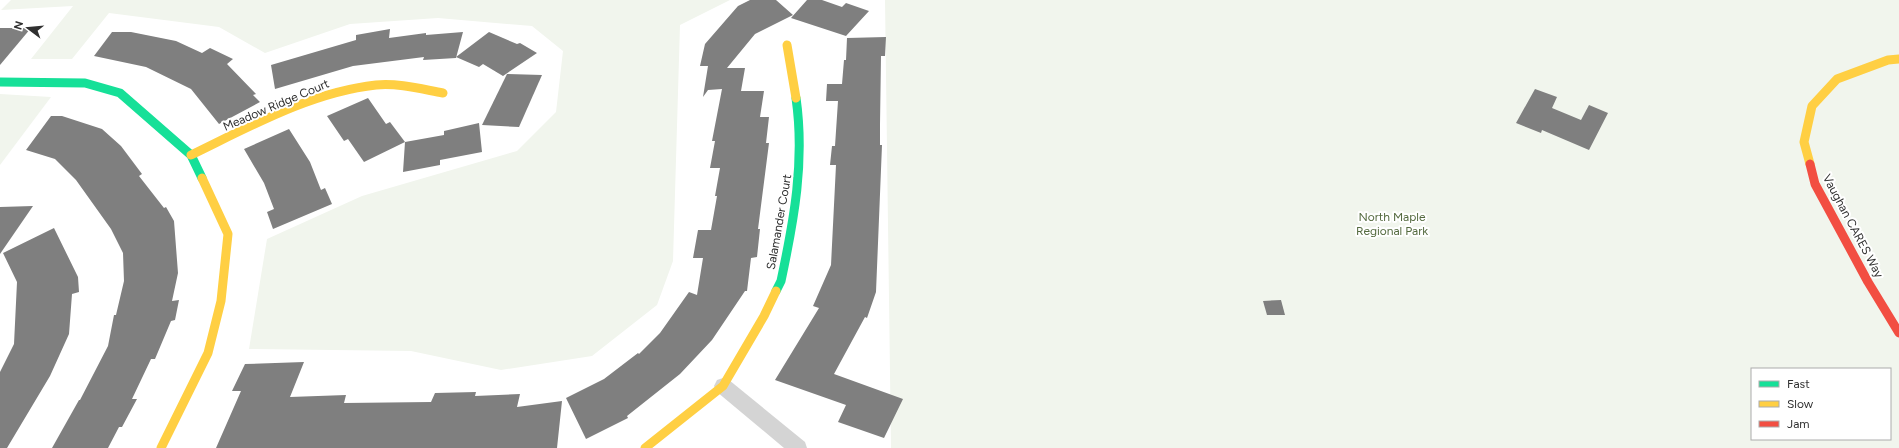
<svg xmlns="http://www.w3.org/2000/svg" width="1899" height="448" font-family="Figtree,sans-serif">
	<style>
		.green { fill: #f1f5ed; fill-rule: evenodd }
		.building { fill: #7f7f7f }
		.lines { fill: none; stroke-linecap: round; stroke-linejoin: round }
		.street { fill: #d4d4d4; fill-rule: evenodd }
		.fast { stroke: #16e098; stroke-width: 9 }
		.slow { stroke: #ffcf43; stroke-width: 9 }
		.jam { stroke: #f24e42; stroke-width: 9 }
		.labels { text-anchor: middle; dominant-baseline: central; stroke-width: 4; stroke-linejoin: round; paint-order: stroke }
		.street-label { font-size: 12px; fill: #303030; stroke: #fff }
		.park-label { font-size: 12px; fill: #546a3f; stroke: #fff }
	</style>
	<rect width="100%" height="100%" fill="#fff"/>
	<g class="green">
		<path d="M11 0H730L680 25 673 261 657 305 592 356 501 370 411 351 249 349 267 239 362 196 517 151 556 112 563 51 532 26 438 18 350 24 265 53 219 27 109 13 72 59H31L73 6 1 10Z"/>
		<path d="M885 0H1899V448H891ZM1752 369H1890V439H1752Z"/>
		<path d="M0 94 51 97 0 165Z"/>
	</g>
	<g class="building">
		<path d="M750 0H776L793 15 755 34 727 68H745L741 91H764L760 117H769L766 143H769L758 229H760L757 257 751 258 747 291H745L712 340 680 374 627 416 628 418 586 439 566 398 604 379 638 353 639 354 660 333 689 292 697 295 703 258H693L698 230H711L717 196H715L720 168H710L715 141H712L722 89 708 90 703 97 708 66H700L705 44 738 6Z"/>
		<path d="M807 0H822L842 7 846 3 869 11 846 36 791 18Z"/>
		<path d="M0 28H31L0 65Z"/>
		<path d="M390 29 389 38 426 33V35L463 32 456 58 423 60 424 57 353 66 275 89 271 65 356 40V35Z"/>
		<path d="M112 32H131L176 41 202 53 210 48 233 59 227 64 256 94 253 95 260 102 219 124 191 89 146 67 94 56Z"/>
		<path d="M489 32 517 44 520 43 537 53 503 76 483 64 479 67 456 57Z"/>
		<path d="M886 37 885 56H881L880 124V145H882L876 292 867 318 865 317 834 374 903 399 884 438 838 422 846 405 775 380 819 308 813 306 831 265 836 165H830L832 146H835L838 101H826L827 84H842L844 60H846L847 38Z"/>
		<path d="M507 74 542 75 519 127 482 125Z"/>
		<path d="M1535 89 1557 97 1552 108 1581 120 1589 105 1608 113 1589 150 1542 130 1541 133 1516 123Z"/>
		<path d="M368 98 386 124 390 122 405 142 364 162 348 139 344 141 327 116Z"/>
		<path d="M51 116H62L102 129 121 146 142 174 139 176 164 208 166 207 174 221 178 273 172 301 179 300 175 320 171 321 155 359H151L132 399H137L122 427H119L108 448H52L79 400H80L108 346 114 315H116L124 281 123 253 111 229 76 180 55 159 26 150Z"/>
		<path d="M479 123 482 152 440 160V165L403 172 405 142 444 135V131Z"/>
		<path d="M289 129 310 162 321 190 325 188 332 204 273 229 267 212 274 209 264 183 244 149Z"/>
		<path d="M33 206 0 254V207Z"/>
		<path d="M54 228 78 277 79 292 72 294 69 334 50 376 7 448H0V372L14 344 17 282 3 253Z"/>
		<path d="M1281 300 1285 315H1267L1263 301Z"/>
		<path d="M304 362 290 397 346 395 344 403 431 402 435 393 476 392 475 396 520 394 517 407 562 401 557 448H216L241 391H232L245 364Z"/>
	</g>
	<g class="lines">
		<path class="street" d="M723 378 729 380 805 442 807 448H784L717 392 714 386 717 380Z"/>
		<g class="fast">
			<path d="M0 82 85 83 120 93 191 155 202 178"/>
			<path d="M776 291 781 281C794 220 805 161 796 98"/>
		</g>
		<g class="slow">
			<path d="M787 45 796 98"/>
			<path d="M191 155C249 127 311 92 376 85 399 83 421 89 443 93"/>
			<path d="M1810 164 1804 142 1812 106 1837 79 1888 60 1899 59"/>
			<path d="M161 448 208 353 221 301 228 234 202 178"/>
			<path d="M645 448 723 386 764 316 776 291"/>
		</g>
		<path class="jam" d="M1810 164 1815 184 1868 282 1899 333"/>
	</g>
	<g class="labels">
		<g class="street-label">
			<text transform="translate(276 105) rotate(-23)">Meadow Ridge Court</text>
			<text transform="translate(779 222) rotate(-80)">Salamander Court</text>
			<text transform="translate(1853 226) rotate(62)">Vaughan CARES Way</text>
		</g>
		<g class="park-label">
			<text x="1392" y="217">North Maple<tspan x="1392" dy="14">Regional Park</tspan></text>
		</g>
	</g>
	<rect x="1751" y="368" width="140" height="72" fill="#ffffff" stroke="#acacac"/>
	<rect x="1759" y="381" width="20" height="6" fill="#16e098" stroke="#acacac"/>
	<text x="1787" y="388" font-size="12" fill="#303030">Fast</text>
	<rect x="1759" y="401" width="20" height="6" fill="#ffcf43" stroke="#acacac"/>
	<text x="1787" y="408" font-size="12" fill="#303030">Slow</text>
	<rect x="1759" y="421" width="20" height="6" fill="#f24e42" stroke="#acacac"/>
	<text x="1787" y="428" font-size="12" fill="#303030">Jam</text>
	<g transform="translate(28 28) rotate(286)" stroke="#ffffff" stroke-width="3" paint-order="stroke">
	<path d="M0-3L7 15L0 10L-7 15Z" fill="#303030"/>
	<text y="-6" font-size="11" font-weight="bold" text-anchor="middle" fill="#303030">N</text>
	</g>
</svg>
